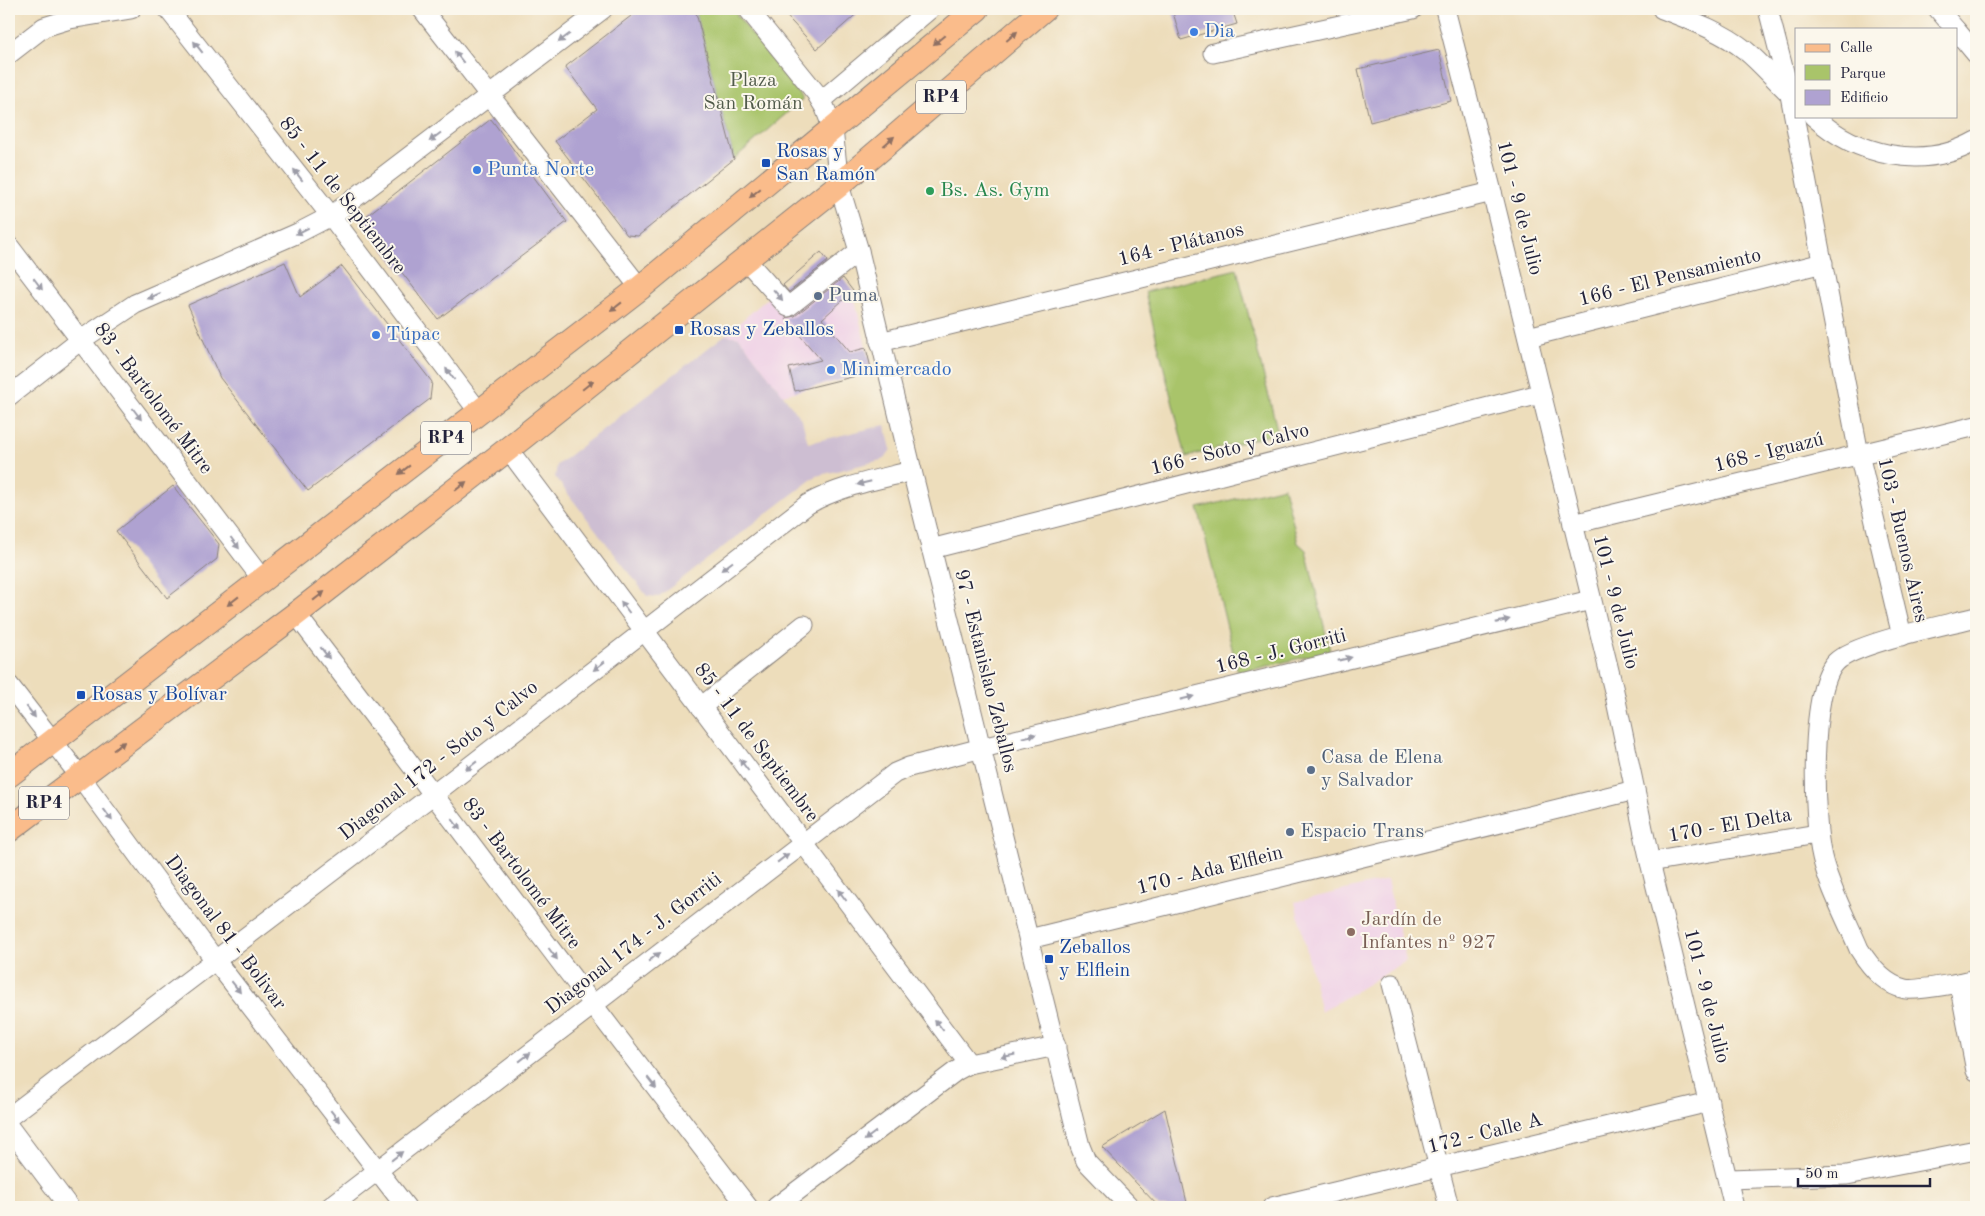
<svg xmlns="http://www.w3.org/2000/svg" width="1985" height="1216" font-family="'Old Standard TT',serif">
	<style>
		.built { fill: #efd0e6 }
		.industrial { fill: #cdbed2 }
		.green { fill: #a9c46a; stroke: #667352 }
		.building { fill: #afa2d1 }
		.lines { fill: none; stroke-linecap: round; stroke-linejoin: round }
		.minor-casing { stroke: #88807b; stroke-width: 21 }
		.major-casing { stroke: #88807b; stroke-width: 26 }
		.minor { stroke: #fff; stroke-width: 19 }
		.major { stroke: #fabc8b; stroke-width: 24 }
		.oneway { fill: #8e6f63 }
		.oneway2 { fill: #9c9ca7 }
		.shop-dot { fill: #3f7fe0; stroke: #fbf7ec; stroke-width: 2 }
		.transit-dot { fill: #1a4fb4; stroke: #fbf7ec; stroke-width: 2 }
		.leisure-dot { fill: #2e9e5b; stroke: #fbf7ec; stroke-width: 2 }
		.service-dot { fill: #5c6f8a; stroke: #fbf7ec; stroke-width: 2 }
		.education-dot { fill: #8d6e63; stroke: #fbf7ec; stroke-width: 2 }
		.labels { text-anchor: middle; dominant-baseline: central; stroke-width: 4; stroke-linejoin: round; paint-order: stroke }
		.shield { fill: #fbf7ec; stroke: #636270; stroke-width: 1 }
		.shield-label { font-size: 19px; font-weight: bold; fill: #22223b }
		.shop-label { font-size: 20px; fill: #366cbe; stroke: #fbf7ec; text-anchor: start }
		.park-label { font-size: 20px; fill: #515b4b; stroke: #fbf7ec }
		.transit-label { font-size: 20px; fill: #164399; stroke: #fbf7ec; text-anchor: start }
		.leisure-label { font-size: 20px; fill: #27864d; stroke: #fbf7ec; text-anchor: start }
		.street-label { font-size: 20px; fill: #22223b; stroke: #fbf7ec }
		.service-label { font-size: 20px; fill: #4e5e75; stroke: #fbf7ec; text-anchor: start }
		.education-label { font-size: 20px; fill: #785e54; stroke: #fbf7ec; text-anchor: start }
	</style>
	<rect width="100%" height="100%" fill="#fbf7ec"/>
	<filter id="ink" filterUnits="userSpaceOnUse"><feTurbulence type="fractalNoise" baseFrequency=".02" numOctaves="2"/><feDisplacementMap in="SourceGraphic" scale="10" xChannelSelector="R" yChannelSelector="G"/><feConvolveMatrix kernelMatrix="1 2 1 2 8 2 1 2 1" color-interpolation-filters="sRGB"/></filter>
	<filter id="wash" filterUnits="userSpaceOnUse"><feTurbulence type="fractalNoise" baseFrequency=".0096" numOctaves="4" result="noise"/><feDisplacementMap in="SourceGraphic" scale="20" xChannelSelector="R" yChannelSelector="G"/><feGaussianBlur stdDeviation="1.12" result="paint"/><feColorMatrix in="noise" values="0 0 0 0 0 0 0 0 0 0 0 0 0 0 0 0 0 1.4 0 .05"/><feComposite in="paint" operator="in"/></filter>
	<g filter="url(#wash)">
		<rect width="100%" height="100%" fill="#edddbb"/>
		<g class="built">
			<path d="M821 252 853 291 872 372 783 395 739 337 725 335Z"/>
			<path d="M1387 880 1406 961 1321 1012 1295 902Z"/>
		</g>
		<path class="industrial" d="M725 335 739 337 802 420 808 443 885 425 891 449 885 459 816 476 658 597 647 596 555 477 557 465Z"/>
		<g class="green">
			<path d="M695 9H732L803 99 734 159Z"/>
			<path d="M1237 269 1278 433 1186 457 1145 292Z"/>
			<path d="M1284 487 1298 543 1306 550 1330 651 1238 673 1198 508Z"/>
		</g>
		<g id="blocks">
			<g class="building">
				<path d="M640 9H695L734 159 638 236 627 235 555 141 597 109 565 67Z"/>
				<path d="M780 9H862L817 49Z"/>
				<path d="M1172 9H1232L1237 24 1181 40Z"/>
				<path d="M1439 50 1451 101 1370 122 1358 69Z"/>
				<path d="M491 119 567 222 438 319 361 220Z"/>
				<path d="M821 252 828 261 789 292 783 285Z"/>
				<path d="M285 262 300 297 342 266 432 382 430 399 308 491 220 378 188 305Z"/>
				<path d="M843 278 853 291 822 319 850 352 866 348 872 372 795 391 789 368 821 360 785 318 795 316Z"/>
				<path d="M173 486 219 544 217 559 167 598 116 531Z"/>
				<path d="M1165 1109 1188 1207H1159L1102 1147Z"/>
			</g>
		</g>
	</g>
	<g filter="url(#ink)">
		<use href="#blocks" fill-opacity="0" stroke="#88807b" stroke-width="1"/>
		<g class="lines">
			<g class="minor-casing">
				<g id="minor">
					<path d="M168 9 331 216 479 412"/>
					<path d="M422 9 640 288"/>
					<path d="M748 9 816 93 825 108 833 129 839 185 859 251 912 471 1080 1146 1086 1161 1130 1207"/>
					<path d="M1445 9 1492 192 1614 691 1650 862 1734 1207"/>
					<path d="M1662 9C1690 20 1721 31 1745 50 1761 63 1775 80 1790 94"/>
					<path d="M1768 9 1790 95 1859 454 1902 636"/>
					<path d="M1938 9 1955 29"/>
					<path d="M1956 30 1976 54"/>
					<path d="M1213 53 1413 9"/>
					<path d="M9 54 44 27 70 19 131 9"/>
					<path d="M821 101 930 9"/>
					<path d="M1813 116C1857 156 1923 171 1976 141"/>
					<path d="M9 246 262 579"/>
					<path d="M745 259 788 307 859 251"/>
					<path d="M1528 337 1823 263"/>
					<path d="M880 342 1492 192"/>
					<path d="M9 396 81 340 135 304 298 233 331 216 603 9"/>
					<path d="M508 449 969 1064"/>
					<path d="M1573 524 1976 426"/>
					<path d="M931 549 1540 394"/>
					<path d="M296 614C447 811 596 1011 748 1207"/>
					<path d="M1976 617C1946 625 1855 643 1836 662 1809 689 1813 820 1822 857 1829 887 1847 920 1859 949 1869 965 1884 985 1905 989 1916 991 1946 985 1959 983L1976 1071"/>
					<path d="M9 685 79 775 215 960 406 1207"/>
					<path d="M701 707 804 625"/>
					<path d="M1650 862 1817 834"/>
					<path d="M1029 939 1635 790"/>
					<path d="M1959 983 1976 979"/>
					<path d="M1392 984 1449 1207"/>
					<path d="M9 1117 434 794 808 504C840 486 876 480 912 471"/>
					<path d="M9 1127 69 1207"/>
					<path d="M1729 1179 1847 1175 1976 1150"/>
					<path d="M330 1207 895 773 909 767 982 748 1591 600"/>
					<path d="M776 1207 956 1071 969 1064 1056 1046"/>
					<path d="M1272 1207 1709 1102"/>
				</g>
			</g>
			<g class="major-casing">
				<g id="major">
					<path d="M9 775 640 288 977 9"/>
					<path d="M9 830 296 614 508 449 839 185 1044 9"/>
				</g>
			</g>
			<use href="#minor" class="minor"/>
			<use href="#major" class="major"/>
		</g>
		<defs><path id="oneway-solid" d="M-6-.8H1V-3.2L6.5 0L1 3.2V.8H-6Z" transform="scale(1.25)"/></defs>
		<g class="oneway">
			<use href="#oneway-solid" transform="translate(1012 36) rotate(-41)"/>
			<use href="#oneway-solid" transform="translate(939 40) rotate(140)"/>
			<use href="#oneway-solid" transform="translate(889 141) rotate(-41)"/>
			<use href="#oneway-solid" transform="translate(755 193) rotate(140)"/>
			<use href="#oneway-solid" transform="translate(616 307) rotate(142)"/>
			<use href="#oneway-solid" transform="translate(588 385) rotate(-39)"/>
			<use href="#oneway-solid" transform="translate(404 470) rotate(142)"/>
			<use href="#oneway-solid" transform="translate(461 486) rotate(-38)"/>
			<use href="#oneway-solid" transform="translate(319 596) rotate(-38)"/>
			<use href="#oneway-solid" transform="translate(233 601) rotate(142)"/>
			<use href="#oneway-solid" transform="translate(119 746) rotate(-37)"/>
		</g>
		<g class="oneway2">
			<use href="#oneway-solid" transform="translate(564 38) rotate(143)"/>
			<use href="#oneway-solid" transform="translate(198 47) rotate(-128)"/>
			<use href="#oneway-solid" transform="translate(459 57) rotate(-128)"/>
			<use href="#oneway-solid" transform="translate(435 137) rotate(143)"/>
			<use href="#oneway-solid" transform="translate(298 175) rotate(-128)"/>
			<use href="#oneway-solid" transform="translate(302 231) rotate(154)"/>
			<use href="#oneway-solid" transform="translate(38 284) rotate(53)"/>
			<use href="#oneway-solid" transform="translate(778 295) rotate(49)"/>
			<use href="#oneway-solid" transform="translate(154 296) rotate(156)"/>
			<use href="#oneway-solid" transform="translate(450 374) rotate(-127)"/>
			<use href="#oneway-solid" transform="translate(137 414) rotate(53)"/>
			<use href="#oneway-solid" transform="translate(864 483) rotate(166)"/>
			<use href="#oneway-solid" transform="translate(235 543) rotate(53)"/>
			<use href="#oneway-solid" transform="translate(727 566) rotate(143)"/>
			<use href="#oneway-solid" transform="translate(625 607) rotate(-127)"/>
			<use href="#oneway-solid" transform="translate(1503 621) rotate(-14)"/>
			<use href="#oneway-solid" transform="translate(325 653) rotate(52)"/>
			<use href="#oneway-solid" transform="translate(1345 659) rotate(-14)"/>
			<use href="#oneway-solid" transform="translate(599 666) rotate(142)"/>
			<use href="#oneway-solid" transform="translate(1187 698) rotate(-14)"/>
			<use href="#oneway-solid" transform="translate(31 712) rotate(52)"/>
			<use href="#oneway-solid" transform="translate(1029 736) rotate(-14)"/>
			<use href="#oneway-solid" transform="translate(744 765) rotate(-127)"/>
			<use href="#oneway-solid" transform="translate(471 766) rotate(142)"/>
			<use href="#oneway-solid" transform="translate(108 815) rotate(54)"/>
			<use href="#oneway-solid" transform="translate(456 824) rotate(53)"/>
			<use href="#oneway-solid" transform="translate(783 858) rotate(-38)"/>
			<use href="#oneway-solid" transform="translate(842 895) rotate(-127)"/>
			<use href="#oneway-solid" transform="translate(553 954) rotate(53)"/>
			<use href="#oneway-solid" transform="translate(654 957) rotate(-38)"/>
			<use href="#oneway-solid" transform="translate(236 987) rotate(52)"/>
			<use href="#oneway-solid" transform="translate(939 1025) rotate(-127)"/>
			<use href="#oneway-solid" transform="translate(1008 1056) rotate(168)"/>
			<use href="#oneway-solid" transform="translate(525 1057) rotate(-38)"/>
			<use href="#oneway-solid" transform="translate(652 1083) rotate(52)"/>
			<use href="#oneway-solid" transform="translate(335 1116) rotate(52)"/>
			<use href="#oneway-solid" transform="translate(870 1136) rotate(143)"/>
			<use href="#oneway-solid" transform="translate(397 1156) rotate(-38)"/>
		</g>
	</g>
	<g class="shop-dot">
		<circle cx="1194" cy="32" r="5"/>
		<circle cx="477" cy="170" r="5"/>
		<circle cx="376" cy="335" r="5"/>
		<circle cx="831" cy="370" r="5"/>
	</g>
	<g class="transit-dot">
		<rect x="761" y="158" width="10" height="10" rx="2.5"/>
		<rect x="674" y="325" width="10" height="10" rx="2.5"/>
		<rect x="76" y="690" width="10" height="10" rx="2.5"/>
		<rect x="1044" y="954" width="10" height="10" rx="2.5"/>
	</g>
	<circle class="leisure-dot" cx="930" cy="191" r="5"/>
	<g class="service-dot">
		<circle cx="818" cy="296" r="5"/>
		<circle cx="1311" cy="770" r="5"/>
		<circle cx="1290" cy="832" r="5"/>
	</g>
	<circle class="education-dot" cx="1351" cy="932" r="5"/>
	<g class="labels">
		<g class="shield">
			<rect x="916" y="80.5" width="50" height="33" rx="4"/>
			<rect x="421" y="421.5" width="50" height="33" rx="4"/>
			<rect x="19" y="786.5" width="50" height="33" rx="4"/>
		</g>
		<g class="shield-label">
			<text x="941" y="97">RP4</text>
			<text x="446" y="438">RP4</text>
			<text x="44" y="803">RP4</text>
		</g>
		<g class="shop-label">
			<text x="1204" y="32">Dia</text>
			<text x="487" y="170">Punta Norte</text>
			<text x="386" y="335">Túpac</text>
			<text x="841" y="370">Minimercado</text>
		</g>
		<g class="park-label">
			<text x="753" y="81">Plaza<tspan x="753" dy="23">San Román</tspan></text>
		</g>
		<g class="transit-label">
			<text x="776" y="152">Rosas y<tspan x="776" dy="23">San Ramón</tspan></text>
			<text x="689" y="330">Rosas y Zeballos</text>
			<text x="91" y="695">Rosas y Bolívar</text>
			<text x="1059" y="948">Zeballos<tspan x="1059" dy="23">y Elflein</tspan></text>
		</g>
		<g class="leisure-label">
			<text x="940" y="191">Bs. As. Gym</text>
		</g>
		<g class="street-label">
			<text transform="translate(342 196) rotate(52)">85 - 11 de Septiembre</text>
			<text transform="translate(1519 208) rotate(76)">101 - 9 de Julio</text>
			<text transform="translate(1181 245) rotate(-14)">164 - Plátanos</text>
			<text transform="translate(1670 278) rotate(-14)">166 - El Pensamiento</text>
			<text transform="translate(153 399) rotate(53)">83 - Bartolomé Mitre</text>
			<text transform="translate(1230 450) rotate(-14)">166 - Soto y Calvo</text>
			<text transform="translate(1769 453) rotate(-14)">168 - Iguazú</text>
			<text transform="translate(1902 540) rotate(77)">103 - Buenos Aires</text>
			<text transform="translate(1615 602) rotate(76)">101 - 9 de Julio</text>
			<text transform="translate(1281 652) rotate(-14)">168 - J. Gorriti</text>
			<text transform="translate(985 671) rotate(76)">97 - Estanislao Zeballos</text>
			<text transform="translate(756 743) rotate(53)">85 - 11 de Septiembre</text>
			<text transform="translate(439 761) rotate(-38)">Diagonal 172 - Soto y Calvo</text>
			<text transform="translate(1730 826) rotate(-10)">170 - El Delta</text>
			<text transform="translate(1210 871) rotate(-14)">170 - Ada Elflein</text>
			<text transform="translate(521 874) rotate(53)">83 - Bartolomé Mitre</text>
			<text transform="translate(225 933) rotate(53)">Diagonal 81 - Bolivar</text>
			<text transform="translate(634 944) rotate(-38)">Diagonal 174 - J. Gorriti</text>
			<text transform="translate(1706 996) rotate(76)">101 - 9 de Julio</text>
			<text transform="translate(1485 1134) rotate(-14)">172 - Calle A</text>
		</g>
		<g class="service-label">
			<text x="828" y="296">Puma</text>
			<text x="1321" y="758">Casa de Elena<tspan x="1321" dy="23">y Salvador</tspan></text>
			<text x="1300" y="832">Espacio Trans</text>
		</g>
		<g class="education-label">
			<text x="1361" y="920">Jardín de<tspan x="1361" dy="23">Infantes nº 927</tspan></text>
		</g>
	</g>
	<rect width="1985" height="1216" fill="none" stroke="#fbf7ec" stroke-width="30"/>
	<rect x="1795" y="28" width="162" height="90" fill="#fbf7ec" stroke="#a4a2a5"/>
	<rect x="1805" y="44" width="25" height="8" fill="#fabc8b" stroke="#a4a2a5"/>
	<text x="1840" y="52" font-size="15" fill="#22223b">Calle</text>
	<rect x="1805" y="65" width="25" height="15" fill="#a9c46a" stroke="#a4a2a5"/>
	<text x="1840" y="78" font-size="15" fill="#22223b">Parque</text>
	<rect x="1805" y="90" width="25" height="15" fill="#afa2d1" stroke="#a4a2a5"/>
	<text x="1840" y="102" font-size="15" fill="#22223b">Edificio</text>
	<path d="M1798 1178v8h132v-8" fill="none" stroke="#22223b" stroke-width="2.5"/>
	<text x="1805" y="1178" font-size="15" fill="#22223b" stroke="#fbf7ec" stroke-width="4" paint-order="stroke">50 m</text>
</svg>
